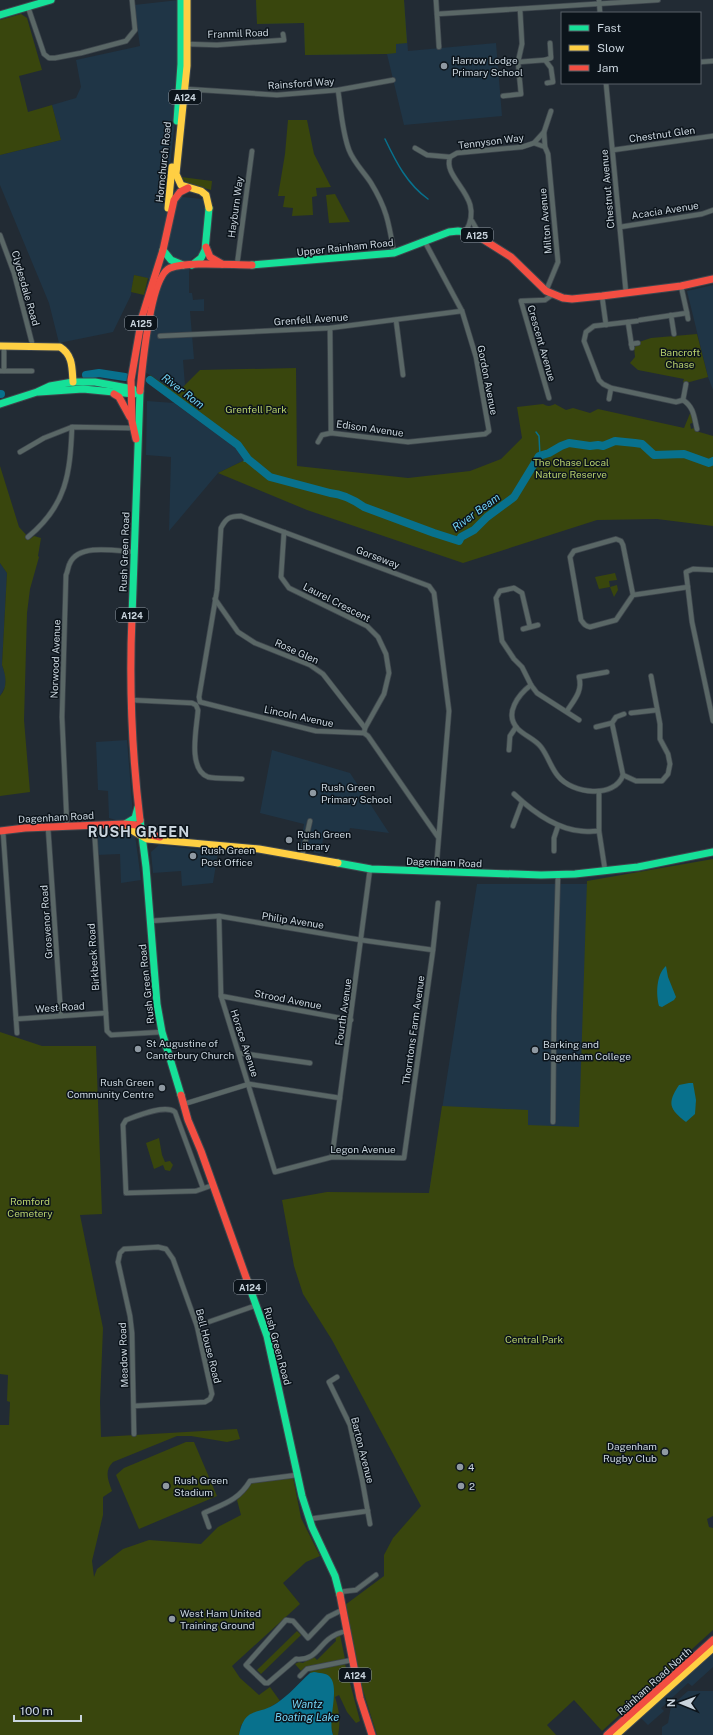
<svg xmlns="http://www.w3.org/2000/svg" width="713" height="1735" font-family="'Public Sans',sans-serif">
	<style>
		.built { fill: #1f3546 }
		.green { fill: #39460d }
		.water { fill: #08718d }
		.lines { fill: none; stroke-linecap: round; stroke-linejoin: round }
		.stream { stroke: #08718d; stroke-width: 1.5 }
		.river { stroke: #08718d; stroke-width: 8 }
		.street-casing { stroke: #3e464d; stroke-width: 6 }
		.fast-casing { stroke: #3e464d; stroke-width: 9 }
		.slow-casing { stroke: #3e464d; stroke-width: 9 }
		.jam-casing { stroke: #3e464d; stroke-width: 9 }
		.street { stroke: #5a6766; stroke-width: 4.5 }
		.fast { stroke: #16e098; stroke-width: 7 }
		.slow { stroke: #ffcf43; stroke-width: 7 }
		.jam { stroke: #f24e42; stroke-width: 7 }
		.poi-dot { fill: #8f99a2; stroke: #0c141b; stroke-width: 1.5 }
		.labels { text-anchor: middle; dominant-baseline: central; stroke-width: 3; stroke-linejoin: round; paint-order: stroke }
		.shield { fill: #0c141b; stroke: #909aa3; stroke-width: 1 }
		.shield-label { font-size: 9px; font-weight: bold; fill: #c9d4dd }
		.street-label { font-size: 10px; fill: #c9d4dd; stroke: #0c141b }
		.poi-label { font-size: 10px; fill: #c9d4dd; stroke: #0c141b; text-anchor: start }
		.park-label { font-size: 10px; fill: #b7cf6c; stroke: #0c141b }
		.water-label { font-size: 11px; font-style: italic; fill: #72d2f4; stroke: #0c141b }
		.district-label { font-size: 14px; font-weight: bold; letter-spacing: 1px; fill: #c9d4dd; stroke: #0c141b }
	</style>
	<rect width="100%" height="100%" fill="#222b34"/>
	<g class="built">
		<path d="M179 0V53L175 121 168 184 182 197 203 199V202H206L207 205 199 254 191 259 189 273V293H192L193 300 204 299V311H190L194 359 183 360 185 385 177 393 142 370 158 281 134 275 131 295 113 332 59 343 49 303 0 185V155L61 140 52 105 76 98 81 87 76 60 140 46 134 5Z"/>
		<path d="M256 0H404L408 51 496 43 502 116 404 125 387 54 305 55 304 23 257 24Z"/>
		<path d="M713 285V390L708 377 687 291Z"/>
		<path d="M147 401 174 403 234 447 247 459 218 473 169 531 171 457 146 455Z"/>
		<path d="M0 563 7 573 2 665 6 677 5 687 0 696Z"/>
		<path d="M127 740 133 815 127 820H116L109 818 108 791 98 790 96 742Z"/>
		<path d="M272 750 350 773 389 833 350 828 348 834 325 830 320 854 300 849 304 824 260 813Z"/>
		<path d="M96 829 129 833 135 837 136 842 141 880 121 883 120 854 96 855Z"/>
		<path d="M159 845 218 852 213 883 182 886 181 871 153 873 151 852Z"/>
		<path d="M477 884H609L617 1189 429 1193Z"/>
		<path d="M713 1653V1667L692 1686 688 1683 661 1708 664 1711 648 1725 641 1718Z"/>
		<path d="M688 1691H713V1735H662V1727L668 1723 671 1706Z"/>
	</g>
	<g class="green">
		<path d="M256 0H404L407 43 396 44V53L387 54 305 55 304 23 257 24Z"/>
		<path d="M21 14 27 18 42 70 19 76 28 112 52 105 61 140 0 155V20Z"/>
		<path d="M288 120H307L314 154 331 187 316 188 317 196 312 197 313 215 292 216 293 208 283 207 285 196H278L285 154Z"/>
		<path d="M181 177 212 181 211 190 187 183Z"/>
		<path d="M335 194 350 222 329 223 326 195Z"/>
		<path d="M134 275 148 278 144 295 131 292Z"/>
		<path d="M697 334 708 377 686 383 683 382 684 379 638 370 630 363 635 357 634 347 640 345 639 342 651 338Z"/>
		<path d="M296 368 297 466 408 478 470 471 501 459 522 438 517 407 543 404C548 407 551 406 555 404L566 410 573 408 590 413 598 409 684 428 691 411 694 422 690 424 691 429 694 428 696 431 713 436V526L657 519 597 520 463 563 307 510 218 473 249 458 244 450 225 434 150 378V375L177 393 200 370Z"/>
		<path d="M0 466 19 527 30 539 34 536 41 538 38 556 39 557 30 589 27 613 24 720 30 792 0 796V696C8 687 6 676 2 665L7 573 0 563Z"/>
		<path d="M615 573 617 580 609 581 610 587 617 585 618 590 614 597 610 587 599 589 595 577Z"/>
		<path d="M713 859V1516L707 1519 709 1527 713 1528V1630L602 1731 574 1700 547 1725 556 1735H377L360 1681 345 1605 384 1576V1555L393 1538 421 1506 332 1340 303 1294 294 1266 282 1200 327 1192 429 1193 442 1106 528 1110V1125L579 1127 587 881Z"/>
		<path d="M0 1032 42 1046H96L102 1214 80 1215 103 1328 100 1402 101 1437 237 1429 240 1439 227 1442 191 1436H177L113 1462C104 1471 108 1480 112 1491L103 1497V1515L92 1561 94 1577 97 1569 123 1549 149 1540 201 1544 218 1527 241 1515 237 1500 252 1483 293 1477 301 1518 320 1556 306 1562 283 1583 300 1604 232 1666 240 1678 259 1695 270 1687 280 1701 241 1725 239 1735H0V1425H9L10 1402 7 1401 8 1375 0 1374Z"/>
		<path d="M159 1138 162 1155 165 1162 170 1161 173 1165 170 1171 165 1170 163 1165 154 1169 146 1143Z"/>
		<path d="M186 1442H194L217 1496 139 1529 116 1475 124 1468Z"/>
		<path d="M297 1631 301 1635 261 1674 257 1670Z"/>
		<path d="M340 1635 345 1659 305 1667 301 1671 295 1664 299 1662 303 1663 313 1656 317 1660 336 1641 335 1636Z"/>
		<path d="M345 1664 360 1721 356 1723 347 1712 339 1695 335 1697C339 1710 341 1721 338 1735H333L330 1721 334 1694 326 1674 310 1673 311 1670Z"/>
	</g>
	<g class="water">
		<path d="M666 966 668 977 676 997 674 1000 662 1007 659 1006C656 994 656 975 666 966Z"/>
		<path d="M689 1083H693L696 1100 695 1114 686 1122C669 1109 667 1103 679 1085Z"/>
		<path d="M314 1672C319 1673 326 1673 329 1676 341 1687 327 1719 333 1735H239C245 1705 259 1716 277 1703 289 1695 299 1683 310 1673Z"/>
	</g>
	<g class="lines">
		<g class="stream">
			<path d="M385 139C396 162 407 184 428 199"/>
			<path d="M536 432 539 436 540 456"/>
			<path d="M244 461 252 462"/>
		</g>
		<g class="river">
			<path d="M86 375 99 373 125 377"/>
			<path d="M150 380 238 445 248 459 270 477 330 493C343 494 354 500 364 507L434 533 459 541 461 537 474 530 487 517 514 497 539 456 549 453 561 446 569 443 590 446 598 445 603 446 615 441 635 443 642 444 654 455 684 454 709 463 713 461"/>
			<path d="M0 394H1"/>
		</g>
		<g class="street-casing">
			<g id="street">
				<path d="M436 0 439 47"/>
				<path d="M599 0 600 13"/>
				<path d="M28 7 44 54 49 58H55L81 53 126 41 135 30 132 0"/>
				<path d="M437 14 658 0"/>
				<path d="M187 44 217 45 284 40 283 34"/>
				<path d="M545 60 551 58 550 43"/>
				<path d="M518 62 545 60 551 68 553 82 547 83"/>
				<path d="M700 62 713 61"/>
				<path d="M606 83 626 293"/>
				<path d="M186 89 277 95 338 90 393 80"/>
				<path d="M338 90C341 110 342 131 349 150 354 163 364 172 371 183 387 209 389 224 394 253"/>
				<path d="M503 96 521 94 518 62 522 44 520 9"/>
				<path d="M544 132 534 143 545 147 548 154 558 262 546 291"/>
				<path d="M545 147 544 132 551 111"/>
				<path d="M415 148 427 155 450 157C442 180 486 196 466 231"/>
				<path d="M613 150 713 136"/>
				<path d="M450 157 457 153 522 147 534 143"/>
				<path d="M472 221 481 237"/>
				<path d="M620 227 702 214 713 210"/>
				<path d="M0 235 14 273 33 347"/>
				<path d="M237 265 252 151"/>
				<path d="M602 296 606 325"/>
				<path d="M687 313 688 319"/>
				<path d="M671 315 674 334"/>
				<path d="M396 320 403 375"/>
				<path d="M640 320 687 313 681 286"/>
				<path d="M637 321 594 326 586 332 584 341 599 380 603 384 611 388 676 402 683 400C694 407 694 417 697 429"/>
				<path d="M628 322 632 348"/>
				<path d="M330 328 331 433"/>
				<path d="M160 336 330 328 462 311"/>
				<path d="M631 344 638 343"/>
				<path d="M4 346V371"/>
				<path d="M0 371H32"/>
				<path d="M549 398 521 301 545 300 552 295"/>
				<path d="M609 399 611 388"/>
				<path d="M683 400 686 384"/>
				<path d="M318 442 322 435 331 433 408 442 485 434 489 431 476 357 462 311 425 242"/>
				<path d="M20 452 44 438 72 427 129 428 135 427"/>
				<path d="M284 532 281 577 289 588 367 626 378 637 386 654 389 673 384 694 365 728 364 733"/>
				<path d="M28 537C67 505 70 473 72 427"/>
				<path d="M713 570 693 569 686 572 692 622 713 721"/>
				<path d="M633 595 623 545 621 541 616 539 574 551 570 557 581 620C584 624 585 626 590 627L616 620 633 595 688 587"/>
				<path d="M215 599 238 632 255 643 310 665 323 674 365 728"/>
				<path d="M530 627 522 593 514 588 500 591 496 598 502 641 514 659 522 667 531 685 537 693 579 720"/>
				<path d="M523 629 538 625"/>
				<path d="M531 685C519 694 503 714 518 729 525 736 535 739 541 747 548 756 551 768 558 776 572 794 615 799 623 775L612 723 616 717 624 714"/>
				<path d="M131 700 192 703 196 705 198 710C197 727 187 769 208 777 216 779 233 778 242 779"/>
				<path d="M567 711C574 700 583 691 579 677L607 672"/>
				<path d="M631 713 657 710"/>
				<path d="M596 727 612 723"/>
				<path d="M509 750 510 736 516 727"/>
				<path d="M623 775 636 781H662L668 774 670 764 668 754 660 739V724L651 676"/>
				<path d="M599 791V831L605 870"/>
				<path d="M514 794C532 811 555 829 581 831 587 832 593 831 599 831"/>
				<path d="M94 825 107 1031 111 1035 162 1032"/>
				<path d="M67 826 62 717 66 575C68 571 68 566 70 563 79 543 117 551 134 552"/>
				<path d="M513 826 522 802"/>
				<path d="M48 827 61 1016"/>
				<path d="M3 831 17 1033"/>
				<path d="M554 851V838L558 826"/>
				<path d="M302 856 310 821"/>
				<path d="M436 871 449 711 434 593 429 586 241 516C230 516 226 518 221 528L217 590 199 697 200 702 316 731 364 733 368 736 438 837"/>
				<path d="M219 916 221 996 275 1172 332 1157 404 1158 433 950 438 903"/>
				<path d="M150 921 219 916 361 940 433 950"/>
				<path d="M221 996 351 1020"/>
				<path d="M16 1019 106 1013"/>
				<path d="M239 1053 310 1063"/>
				<path d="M184 1104 249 1084 340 1098"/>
				<path d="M553 1122 554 1015 558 875"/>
				<path d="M332 1157 370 869"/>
				<path d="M203 1188 175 1112C165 1104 137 1116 126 1120L123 1125 126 1193 196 1191 213 1185"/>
				<path d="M197 1326 257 1305"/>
				<path d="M337 1377 329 1382 350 1425 362 1479 370 1524"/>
				<path d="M134 1406 205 1402 210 1399 212 1394 197 1326 173 1259 166 1249 158 1247 124 1249 120 1253 118 1262 130 1316 132 1333 134 1434"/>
				<path d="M309 1519 368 1511"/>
				<path d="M209 1527 204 1513C223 1504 238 1501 250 1481L297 1475"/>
				<path d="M339 1592 356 1590 376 1575"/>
				<path d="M342 1610 328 1617 308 1638 293 1621 286 1620 246 1665 265 1683H268L296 1659C318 1661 319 1642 335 1635 338 1633 343 1632 347 1631"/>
				<path d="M300 1676 307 1669 352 1660"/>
			</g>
		</g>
		<g class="fast-casing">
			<g id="fast">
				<path d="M0 15 51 0"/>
				<path d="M177 121 181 64V0"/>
				<path d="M163 250 171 260 183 265"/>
				<path d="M192 265 201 258 205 250 209 208"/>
				<path d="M252 265 394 253 449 232 458 231 473 233"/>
				<path d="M39 392 83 389 134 394"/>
				<path d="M0 404 37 392 50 386 73 382H95L133 389"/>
				<path d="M132 617 140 391"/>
				<path d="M140 820 146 867 157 1004 162 1032 181 1095"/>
				<path d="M125 824 135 818 138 807"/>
				<path d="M338 863 371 869 541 875 575 874 638 867 713 852"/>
				<path d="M247 1280 267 1336 302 1496 312 1527 335 1576 340 1595"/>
			</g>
		</g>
		<g class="slow-casing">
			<g id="slow">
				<path d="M187 0V66L176 174 181 185 201 191 206 195 209 208"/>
				<path d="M168 208 172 167"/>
				<path d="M0 346 60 347C73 355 72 368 73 382"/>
				<path d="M112 825 133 831 147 839 259 849 338 863"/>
				<path d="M616 1735 713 1648"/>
			</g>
		</g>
		<g class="jam-casing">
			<g id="jam">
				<path d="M473 233 511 257 546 291 563 298 572 299 602 296 681 286 713 279"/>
				<path d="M206 247 210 257 222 264"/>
				<path d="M140 391C142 370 150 276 170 268 188 261 231 265 252 265"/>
				<path d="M114 394 119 397 130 417"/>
				<path d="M136 439 132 421 131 380 142 317 163 250 174 200 180 192 188 188"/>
				<path d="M132 617C129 684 132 753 140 820"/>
				<path d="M0 831 25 828 125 824 137 825 147 834 160 837"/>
				<path d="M181 1095 188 1120 201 1151 247 1280"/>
				<path d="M340 1595 360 1698 372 1735"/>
				<path d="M607 1735 713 1640"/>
			</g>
		</g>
		<use href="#street" class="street"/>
		<use href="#fast" class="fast"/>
		<use href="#slow" class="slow"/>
		<use href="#jam" class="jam"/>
	</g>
	<g class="poi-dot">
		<circle cx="444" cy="66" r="4"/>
		<circle cx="313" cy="793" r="4"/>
		<circle cx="289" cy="840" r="4"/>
		<circle cx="193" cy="856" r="4"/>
		<circle cx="138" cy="1049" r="4"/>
		<circle cx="535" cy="1050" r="4"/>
		<circle cx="162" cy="1088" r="4"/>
		<circle cx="665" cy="1452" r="4"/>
		<circle cx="460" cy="1467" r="4"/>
		<circle cx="166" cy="1486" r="4"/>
		<circle cx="461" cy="1486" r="4"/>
		<circle cx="172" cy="1619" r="4"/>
	</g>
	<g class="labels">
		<g class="shield">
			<rect x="169" y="90" width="32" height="14" rx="3"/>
			<rect x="461" y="228" width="32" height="14" rx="3"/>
			<rect x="125" y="316" width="32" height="14" rx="3"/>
			<rect x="116" y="608" width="32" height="14" rx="3"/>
			<rect x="234" y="1280" width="32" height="14" rx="3"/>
			<rect x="339" y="1668" width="32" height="14" rx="3"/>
		</g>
		<g class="shield-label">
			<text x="185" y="97">A124</text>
			<text x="477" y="235">A125</text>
			<text x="141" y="323">A125</text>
			<text x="132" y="615">A124</text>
			<text x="250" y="1287">A124</text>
			<text x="355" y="1675">A124</text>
		</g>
		<g class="street-label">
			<text transform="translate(238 33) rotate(-2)">Franmil Road</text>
			<text transform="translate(301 83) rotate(-4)">Rainsford Way</text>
			<text transform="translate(662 134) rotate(-8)">Chestnut Glen</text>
			<text transform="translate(491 141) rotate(-7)">Tennyson Way</text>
			<text transform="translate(163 162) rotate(-84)">Hornchurch Road</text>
			<text transform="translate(607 189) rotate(-95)">Chestnut Avenue</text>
			<text transform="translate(235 207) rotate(-82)">Hayburn Way</text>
			<text transform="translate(665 210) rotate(-9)">Acacia Avenue</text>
			<text transform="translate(545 221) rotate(-95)">Milton Avenue</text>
			<text transform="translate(345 247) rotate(-6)">Upper Rainham Road</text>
			<text transform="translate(26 288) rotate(74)">Clydesdale Road</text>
			<text transform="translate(311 319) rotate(-4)">Grenfell Avenue</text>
			<text transform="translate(542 343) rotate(74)">Crescent Avenue</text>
			<text transform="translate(488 380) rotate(79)">Gordon Avenue</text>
			<text transform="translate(370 428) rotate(8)">Edison Avenue</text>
			<text transform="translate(124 552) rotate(-88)">Rush Green Road</text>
			<text transform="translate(378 557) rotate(21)">Gorseway</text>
			<text transform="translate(337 602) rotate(27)">Laurel Crescent</text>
			<text transform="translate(297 651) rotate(24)">Rose Glen</text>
			<text transform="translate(55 659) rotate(-88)">Norwood Avenue</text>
			<text transform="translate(299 716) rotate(12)">Lincoln Avenue</text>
			<text transform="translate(56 817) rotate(-3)">Dagenham Road</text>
			<text transform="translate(444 862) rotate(2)">Dagenham Road</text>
			<text transform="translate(293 920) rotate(9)">Philip Avenue</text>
			<text transform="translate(46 922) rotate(-94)">Grosvenor Road</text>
			<text transform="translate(93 957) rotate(-94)">Birkbeck Road</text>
			<text transform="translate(146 984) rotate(-96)">Rush Green Road</text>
			<text transform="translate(288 999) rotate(11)">Strood Avenue</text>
			<text transform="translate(60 1007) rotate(-4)">West Road</text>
			<text transform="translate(343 1012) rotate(-82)">Fourth Avenue</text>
			<text transform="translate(413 1030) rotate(-82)">Thorntons Farm Avenue</text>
			<text transform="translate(245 1043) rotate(72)">Horace Avenue</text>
			<text x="363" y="1149">Legon Avenue</text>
			<text transform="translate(209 1346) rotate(76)">Bell House Road</text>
			<text transform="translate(278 1346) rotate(75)">Rush Green Road</text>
			<text transform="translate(123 1355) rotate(-92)">Meadow Road</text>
			<text transform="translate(363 1450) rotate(76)">Barton Avenue</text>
			<text transform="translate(654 1681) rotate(-42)">Rainham Road North</text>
		</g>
		<g class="poi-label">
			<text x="452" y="60">Harrow Lodge<tspan x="452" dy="12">Primary School</tspan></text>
			<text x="321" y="787">Rush Green<tspan x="321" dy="12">Primary School</tspan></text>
			<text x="297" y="834">Rush Green<tspan x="297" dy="12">Library</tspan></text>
			<text x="201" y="850">Rush Green<tspan x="201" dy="12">Post Office</tspan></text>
			<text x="146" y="1043">St Augustine of<tspan x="146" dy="12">Canterbury Church</tspan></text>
			<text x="543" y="1044">Barking and<tspan x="543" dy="12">Dagenham College</tspan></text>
			<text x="154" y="1082" text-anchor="end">Rush Green<tspan x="154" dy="12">Community Centre</tspan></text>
			<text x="657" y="1446" text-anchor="end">Dagenham<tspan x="657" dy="12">Rugby Club</tspan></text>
			<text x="468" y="1467">4</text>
			<text x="174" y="1480">Rush Green<tspan x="174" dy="12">Stadium</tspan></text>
			<text x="469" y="1486">2</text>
			<text x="180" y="1613">West Ham United<tspan x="180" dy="12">Training Ground</tspan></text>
		</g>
		<g class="park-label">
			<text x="680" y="352">Bancroft<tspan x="680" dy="12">Chase</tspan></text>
			<text x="256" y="409">Grenfell Park</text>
			<text x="571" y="462">The Chase Local<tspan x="571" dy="12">Nature Reserve</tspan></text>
			<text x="30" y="1201">Romford<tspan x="30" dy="12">Cemetery</tspan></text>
			<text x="534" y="1339">Central Park</text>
		</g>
		<g class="water-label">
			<text transform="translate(183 391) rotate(37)">River Rom</text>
			<text transform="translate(476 512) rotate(-36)">River Beam</text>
			<text x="307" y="1704">Wantz<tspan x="307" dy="13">Boating Lake</tspan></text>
		</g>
		<g class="district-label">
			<text x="139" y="832">RUSH GREEN</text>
		</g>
	</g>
	<rect x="561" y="12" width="140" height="72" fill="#0c141b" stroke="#586169"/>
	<rect x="569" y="25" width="20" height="6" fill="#16e098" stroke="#586169"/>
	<text x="597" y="32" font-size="12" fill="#c9d4dd">Fast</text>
	<rect x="569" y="45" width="20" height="6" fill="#ffcf43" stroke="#586169"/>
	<text x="597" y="52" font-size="12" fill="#c9d4dd">Slow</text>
	<rect x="569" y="65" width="20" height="6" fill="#f24e42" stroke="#586169"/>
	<text x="597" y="72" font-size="12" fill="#c9d4dd">Jam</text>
	<g transform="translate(681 1703) rotate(271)" stroke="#0c141b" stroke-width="3" paint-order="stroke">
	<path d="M0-3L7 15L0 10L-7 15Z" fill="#c9d4dd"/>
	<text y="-6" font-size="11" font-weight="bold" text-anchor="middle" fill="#c9d4dd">N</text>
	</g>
	<path d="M14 1715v6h67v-6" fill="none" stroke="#c9d4dd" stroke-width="2"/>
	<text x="20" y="1715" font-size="12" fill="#c9d4dd" stroke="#0c141b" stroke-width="3" paint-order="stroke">100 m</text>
</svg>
